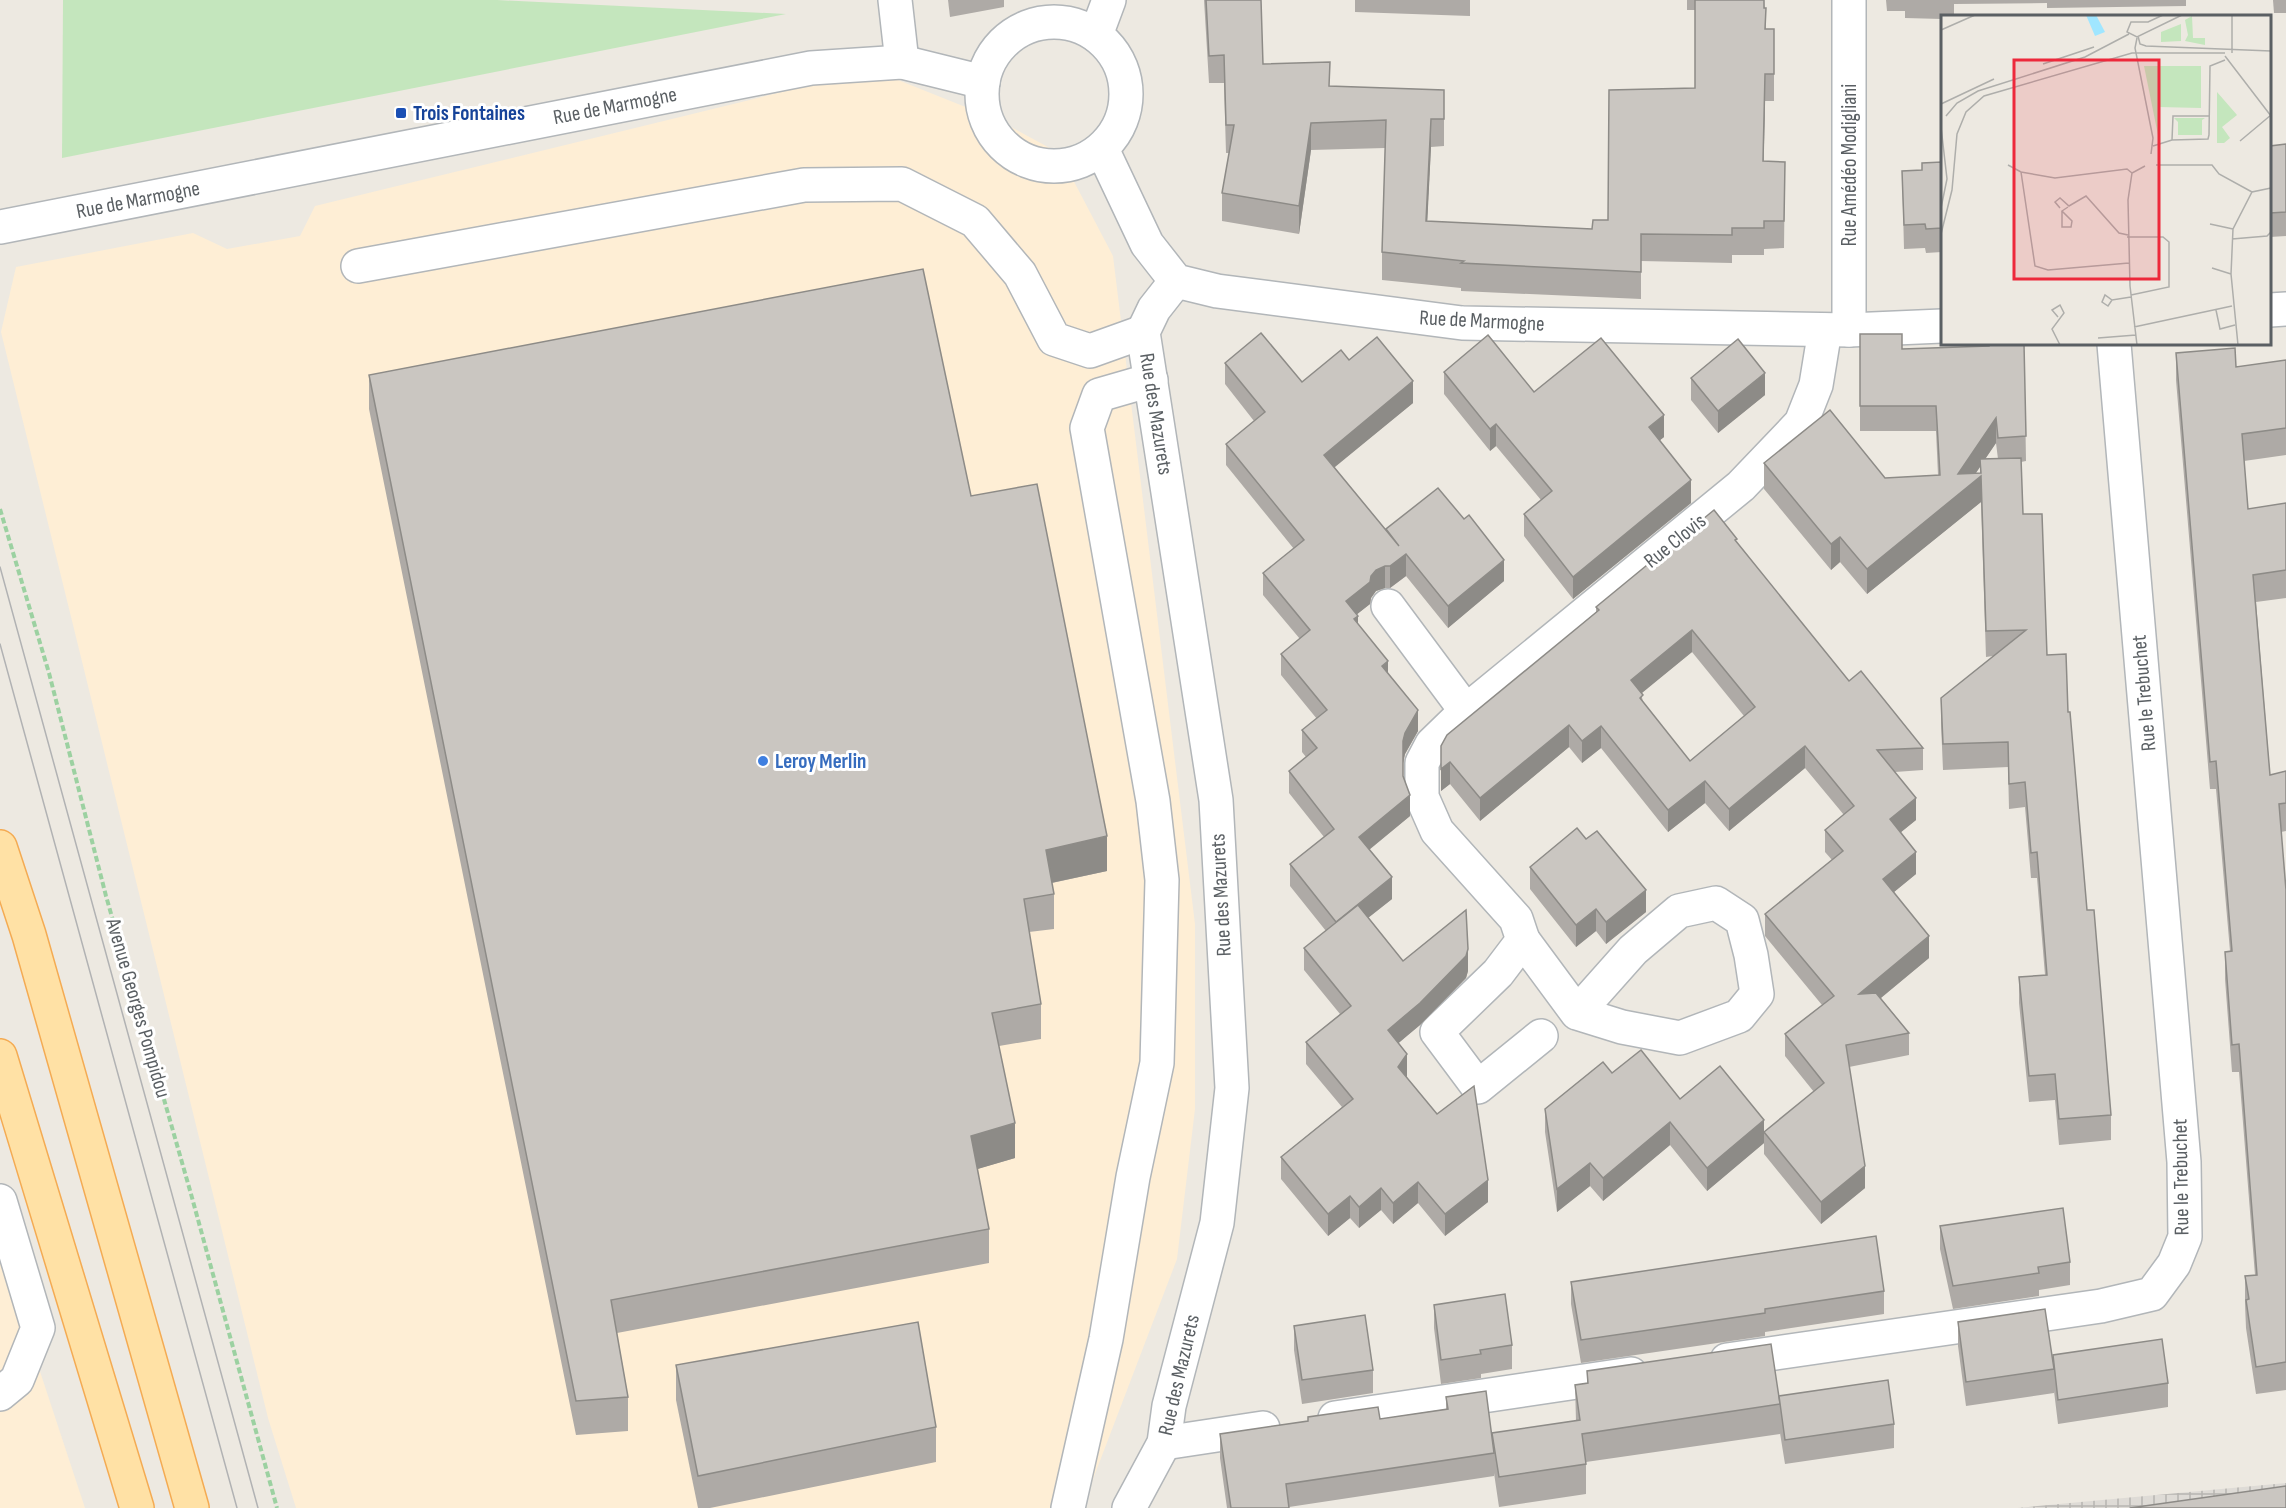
<svg xmlns="http://www.w3.org/2000/svg" width="2286" height="1508" font-family="'Sofia Sans Condensed',sans-serif">
	<style>
		.commercial { fill: #feeed5 }
		.industrial { fill: url(#industrial-grid) }
		.green { fill: #c4e6bd }
		.lines { fill: none; stroke-linecap: round; stroke-linejoin: round }
		.minor-casing { stroke: #b2b6b9; stroke-width: 36 }
		.major-casing { stroke: #f4ab53; stroke-width: 36 }
		.path { stroke: #9cd1a1; stroke-width: 4; stroke-dasharray: 6 3; stroke-linecap: butt }
		.minor { stroke: #fff; stroke-width: 33 }
		.major { stroke: #ffe1a5; stroke-width: 33 }
		.tram { stroke: #b1b2b3; stroke-width: 1.5 }
		.wall { fill: #aeaaa6; fill-rule: evenodd }
		.shaded-wall { fill: #8d8b87 }
		.building { fill: #cac6c1; stroke: #8d8b87; stroke-width: 1.5; fill-rule: evenodd }
		.transit-dot { fill: #1a4fb4; stroke: #fff; stroke-width: 2 }
		.shop-dot { fill: #3f7fe0; stroke: #fff; stroke-width: 2 }
		.labels { text-anchor: middle; dominant-baseline: central; stroke-width: 6; stroke-linejoin: round; paint-order: stroke }
		.street-label { font-size: 21px; fill: #5a5f63; stroke: #fff }
		.transit-label { font-size: 21px; font-weight: bold; fill: #164399; stroke: #fff; text-anchor: start }
		.shop-label { font-size: 21px; font-weight: bold; fill: #366cbe; stroke: #fff; text-anchor: start }
		.inset-road { fill: none; stroke: #aeaeab; stroke-width: 1.5 }
		.view { fill: #ed283b; fill-opacity: 0.15; stroke: #ed283b; stroke-width: 3 }
		.inset-edge { fill: none; stroke: #5a5f63; stroke-width: 3 }
	</style>
	<defs>
		<pattern id="industrial-grid" width="8" height="8" patternUnits="userSpaceOnUse" patternTransform="scale(1.5)"><rect width="8" height="8" fill="#dedbd6"/><path d="M0 4h8M4 0v8" fill="none" stroke="#b7b5b1"/></pattern>
	</defs>
	<rect width="100%" height="100%" fill="#ede9e1"/>
	<g class="commercial">
		<path d="M898 80 998 120 1059 153 1113 256 1195 924V1109L1177 1259 1082 1508H296L268 1418 1 332 16 267 193 233 227 249 300 236 315 206 827 81Z"/>
		<path d="M0 1250 85 1508H0Z"/>
	</g>
	<path class="industrial" d="M2286 1483V1508H2017Z"/>
	<path class="green" d="M63 0H497L786 14 62 158Z"/>
	<g class="lines">
		<g class="minor-casing">
			<g id="minor">
				<path d="M895 0 902 62"/>
				<path d="M1849 0V330"/>
				<circle cx="1054" cy="94" r="72"/>
				<path d="M1096 35 1109 0"/>
				<path d="M1102 149 1147 244 1176 281 1217 291 1462 323 1849 330 1942 326"/>
				<path d="M0 227 811 68 902 62 983 82"/>
				<path d="M358 266 804 185 902 184 975 221 1020 274 1054 339 1090 351 1143 332"/>
				<path d="M2270 310 2286 309"/>
				<path d="M1388 606 1466 711"/>
				<path d="M1523 940 1577 1013 1633 950 1679 911 1716 903 1742 920 1751 955 1757 994 1739 1016 1680 1038 1622 1027 1577 1013"/>
				<path d="M1541 1036 1478 1087 1437 1032 1498 973 1523 940 1516 919 1437 831 1422 797V763L1432 744 1466 711 1741 486 1801 423 1816 385 1825 330"/>
				<path d="M0 1201 38 1328 17 1380 0 1394"/>
				<path d="M1727 1360 2101 1306 2152 1294 2174 1264 2185 1237 2184 1162 2114 344"/>
				<path d="M1335 1418 1631 1374"/>
				<path d="M1164 1443 1263 1428"/>
				<path d="M1068 1508 1106 1339 1133 1177 1157 1063 1162 880 1153 801 1087 428 1099 395 1151 380"/>
				<path d="M1129 1508 1164 1443 1169 1406 1217 1223 1232 1088 1216 800 1143 332 1154 309 1176 281"/>
			</g>
		</g>
		<g class="major-casing">
			<g id="major">
				<path d="M0 847 29 935 192 1508"/>
				<path d="M0 1056 137 1508"/>
			</g>
		</g>
		<path class="path" d="M0 509 49 673 106 896 191 1194 277 1508"/>
		<use href="#minor" class="minor"/>
		<use href="#major" class="major"/>
		<g class="tram">
			<path d="M0 567 258 1508"/>
			<path d="M0 644 237 1508"/>
		</g>
	</g>
	<g class="wall">
		<path d="M948 0H1004V7L950 17Z"/>
		<path d="M1204 0H1261L1263 64 1330 86 1444 90V146L1431 147 1427 221 1592 229 1608 220 1695 88V10H1687V0H1764L1766 29 1774 57V101H1765L1763 161 1785 162 1784 248 1764 249V255H1732V263L1641 261V299L1461 291V288L1382 280V252L1385 148 1311 150 1299 234 1222 221V193L1229 153H1226L1224 83H1209Z"/>
		<path d="M1355 0H1470V16L1355 12Z"/>
		<path d="M1886 0H2186V6L2047 8V3L1954 4V16H1942V19L1905 18V11H1887Z"/>
		<path d="M2273 0H2286V13H2274Z"/>
		<path d="M2286 144V236L2270 237V146Z"/>
		<path d="M1942 162V252L1926 253 1925 248 1904 249 1902 171H1922V163Z"/>
		<path d="M1860 334 1902 349 1987 346V344H2024L2026 461 2021 462 2023 514 2047 655 2068 712 2087 910 2111 1115V1140L2059 1145 2055 1100 2029 1102 2019 1003V977L2045 975 2037 878H2031L2025 807 2009 809 2008 767 1943 770 1941 723V698L1993 656 1986 657 1981 502 1867 594 1840 562 1831 570 1764 489V463L1885 478 1938 475 1936 431H1860ZM1996 443 1998 459H1985ZM1980 467V473H1976Z"/>
		<path d="M2176 353 2236 367 2286 360V455L2244 461 2248 509 2286 503V598L2256 602 2270 775 2286 771V831L2281 832 2286 890V1390L2256 1394 2246 1328 2245 1304V1276L2255 1275 2239 1072H2232L2225 979V952L2230 951 2216 789H2210L2176 380Z"/>
		<path d="M1349 360 1413 403 1334 467 1386 530 1504 581 1448 628 1406 576 1390 588H1385L1376 591 1371 598 1370 604 1357 614 1358 625 1388 673 1418 731 1405 754 1403 763V776L1410 816 1369 850 1392 899 1368 918 1403 961 1468 971 1466 978 1420 1025 1398 1043 1407 1076 1406 1077 1488 1202 1445 1236 1418 1203 1393 1224 1381 1210 1359 1228 1350 1218 1328 1236 1281 1179V1157L1342 1107 1306 1064V1042L1340 1014 1304 970V948L1326 931 1290 886V864L1324 837 1289 793V771L1306 757 1302 752V730L1317 719 1281 675V654L1300 639 1263 595V573L1294 549 1226 465V444L1254 421 1225 384V363L1302 382Z"/>
		<path d="M1444 372 1534 392 1664 437 1660 440 1691 503 1573 599 1524 536V514L1541 500 1496 446 1490 451 1444 394Z"/>
		<path d="M369 375 971 496 1107 871 1052 883 1054 894V929L1029 932 1041 1004V1039L999 1046 1015 1158 977 1169 989 1229V1263L617 1333 628 1397V1431L576 1435 369 409Z"/>
		<path d="M1691 378 1765 395 1718 433 1691 400Z"/>
		<path d="M1737 543 1849 681 1923 748V770L1895 772 1916 820 1901 832 1916 874 1894 892 1929 958 1881 998 1909 1033V1055L1849 1067 1865 1188 1821 1224 1764 1154V1143L1707 1191 1670 1145 1603 1201 1590 1186 1557 1212 1545 1132V1109L1612 1073 1764 1132 1814 1092 1785 1056V1034L1822 1005 1765 936V914L1832 860 1825 852V830L1844 815 1805 768 1729 831 1705 803 1668 832 1601 748 1582 763 1569 747 1480 821 1450 784 1441 791V746L1596 612V607ZM1692 652 1744 716 1690 761 1643 702 1641 693Z"/>
		<path d="M1586 839 1646 912 1606 944 1596 931 1576 947 1530 889V867Z"/>
		<path d="M1940 1226 2070 1262V1285L2039 1290V1296L1953 1309 1940 1249Z"/>
		<path d="M1571 1282 1884 1291V1314L1765 1332V1336L1581 1363 1571 1304Z"/>
		<path d="M1434 1305 1512 1345V1369L1481 1374V1378L1441 1384 1434 1328Z"/>
		<path d="M1958 1322 2053 1360 2168 1383V1407L2058 1424 2054 1391V1393L1966 1406 1958 1346Z"/>
		<path d="M1294 1326 1373 1370V1393L1302 1404 1294 1350Z"/>
		<path d="M676 1365 936 1427V1462L710 1508H698L676 1400Z"/>
		<path d="M1587 1371 1779 1396 1894 1424V1448L1785 1464 1780 1433V1434L1586 1462V1494L1499 1507 1494 1473V1476L1289 1507V1508H1227L1220 1458V1434L1308 1421V1417L1380 1419 1446 1409V1397L1492 1440V1433L1576 1421 1575 1385 1587 1383Z"/>
	</g>
	<g class="shaded-wall">
		<path d="M1765 74V101L1763 189V161Z"/>
		<path d="M1431 119V147L1426 248V221Z"/>
		<path d="M1311 123V150L1299 234V206Z"/>
		<path d="M1765 373V395L1718 433V411Z"/>
		<path d="M1413 381V403L1324 476V455Z"/>
		<path d="M1664 415V437L1649 449V427Z"/>
		<path d="M1996 418V443L1965 489 1981 476V502L1867 594V569L1958 474Z"/>
		<path d="M1496 424V446L1490 451V429Z"/>
		<path d="M1691 480V503L1573 599V577Z"/>
		<path d="M1840 537V562L1831 570V544Z"/>
		<path d="M1406 554V576L1390 588V566Z"/>
		<path d="M1504 560V581L1448 628V606Z"/>
		<path d="M1385 566V588L1376 591 1371 598 1370 604 1346 623V601L1371 576 1376 570Z"/>
		<path d="M1358 616V637L1354 619Z"/>
		<path d="M1692 630V652L1631 702V680Z"/>
		<path d="M1388 661V683L1382 666Z"/>
		<path d="M1418 710V731L1405 754 1403 763V741L1405 733Z"/>
		<path d="M1569 725V747L1480 821V798Z"/>
		<path d="M1601 726V748L1582 763V741Z"/>
		<path d="M1805 746V768L1729 831V809Z"/>
		<path d="M1450 762V784L1441 791V769Z"/>
		<path d="M1705 781V803L1668 832V810Z"/>
		<path d="M1410 795V816L1359 858V837Z"/>
		<path d="M1916 798V820L1890 841V819Z"/>
		<path d="M1107 836V871L1046 884V850Z"/>
		<path d="M1916 852V874L1883 901V879Z"/>
		<path d="M1392 877V899L1336 943V922Z"/>
		<path d="M1646 890V912L1606 944V922Z"/>
		<path d="M1596 909V931L1576 947V925Z"/>
		<path d="M1929 936V958L1859 1016V994Z"/>
		<path d="M1468 949V971L1466 978 1420 1025 1388 1052V1030Z"/>
		<path d="M1407 1054V1076L1398 1088V1067Z"/>
		<path d="M1764 1120V1143L1707 1191V1168Z"/>
		<path d="M1670 1122V1145L1603 1201V1178Z"/>
		<path d="M1015 1123V1158L971 1171V1136Z"/>
		<path d="M1590 1163V1186L1557 1212V1189Z"/>
		<path d="M1865 1166V1188L1821 1224V1202Z"/>
		<path d="M1488 1180V1202L1445 1236V1214Z"/>
		<path d="M1418 1182V1203L1393 1224V1203Z"/>
		<path d="M1381 1188V1210L1359 1228V1207Z"/>
		<path d="M1350 1196V1218L1328 1236V1214Z"/>
	</g>
	<g class="building">
		<path d="M1206 0H1261L1263 64 1330 62 1329 86 1444 90V119H1431L1426 221 1592 229 1593 220H1608L1609 90 1695 88V0H1764V8H1766L1765 29H1774V74H1765L1763 161 1785 162 1784 221H1764V228H1732V235L1641 234V272L1461 263 1464 261 1382 252 1386 120 1311 123 1299 206 1222 193 1234 125H1226L1224 55 1209 56Z"/>
		<path d="M2286 144V212L2270 213V146Z"/>
		<path d="M1942 162V228L1926 229 1925 224 1904 225 1902 171 1922 170V163Z"/>
		<path d="M923 269 971 496 1037 484 1107 836 1046 850 1054 894 1024 899 1041 1004 992 1013 1015 1123 971 1136 989 1229 611 1300 628 1397 576 1401 369 375Z"/>
		<path d="M1261 333 1302 382 1341 350 1349 360 1377 337 1413 381 1324 455 1399 546 1386 529 1438 488 1464 519 1469 515 1504 560 1448 606 1406 554 1390 566H1385L1376 570 1371 576 1370 582 1346 601 1358 616 1354 619 1388 661 1382 666 1418 710 1405 733 1403 741V776L1410 795 1359 837 1392 877 1336 922 1290 864 1334 829 1289 771 1317 748 1302 730 1327 710 1281 654 1310 630 1263 573 1304 540 1226 444 1265 412 1225 363Z"/>
		<path d="M1860 334H1902V349L1989 346V344H2024L2026 436 1998 438 1996 418 1958 474 1981 473 1980 459 2021 458 2023 514H2042L2047 655 2066 654 2068 712H2070L2087 910H2094L2111 1115 2059 1119 2055 1074 2029 1076 2019 977 2047 975 2037 852 2031 853 2025 782 2009 784 2008 742 1943 744 1941 698 2026 630 1986 631 1981 476 1867 569 1840 537 1831 544 1764 463 1830 410 1885 478 1940 475 1936 406H1860Z"/>
		<path d="M1488 335 1534 392 1601 338 1664 415 1649 427 1691 480 1573 577 1524 514 1552 491 1496 424 1490 429 1444 372Z"/>
		<path d="M1738 339 1765 373 1718 411 1691 378Z"/>
		<path d="M2235 348 2236 367 2286 360V428L2242 434 2248 509 2286 503V570L2253 575 2270 775 2286 771V803L2279 804 2286 890V1362L2256 1367 2246 1300 2249 1299 2245 1276 2257 1275 2239 1044 2232 1045 2225 952 2232 951 2216 761 2210 762 2176 353Z"/>
		<path d="M1714 510 1737 539 1735 540 1849 681 1861 671 1923 748 1877 750 1916 798 1890 819 1916 852 1883 879 1929 936 1859 994 1876 993 1909 1033 1846 1045 1865 1166 1821 1202 1764 1132 1824 1083 1785 1034 1834 996 1765 914 1843 851 1825 830 1854 806 1805 746 1729 809 1705 781 1668 810 1601 726 1582 741 1569 725 1480 798 1450 762 1441 769V746L1447 735 1599 610 1596 607ZM1692 630 1755 707 1690 761 1640 698 1643 695 1631 680Z"/>
		<path d="M1577 828 1586 839 1597 831 1646 890 1606 922 1596 909 1576 925 1530 867Z"/>
		<path d="M1358 905 1403 961 1466 910 1468 949 1466 956 1420 1003 1388 1030 1407 1054 1398 1067 1437 1114 1474 1086 1488 1180 1445 1214 1418 1182 1393 1203 1381 1188 1359 1207 1350 1196 1328 1214 1281 1157 1353 1099 1306 1042 1351 1006 1304 948Z"/>
		<path d="M1641 1050 1680 1099 1720 1066 1764 1120 1707 1168 1670 1122 1603 1178 1590 1163 1557 1189 1545 1109 1603 1062 1612 1073Z"/>
		<path d="M2063 1208 2070 1262 2038 1267 2039 1273 1953 1286 1940 1226Z"/>
		<path d="M1876 1236 1884 1291 1765 1309V1313L1581 1340 1571 1282Z"/>
		<path d="M1505 1294 1512 1345 1480 1350 1481 1354 1441 1360 1434 1305Z"/>
		<path d="M2045 1309 2054 1369 1966 1382 1958 1322Z"/>
		<path d="M1365 1315 1373 1370 1302 1380 1294 1326Z"/>
		<path d="M918 1322 936 1427 698 1476 676 1365Z"/>
		<path d="M2162 1339 2168 1383 2058 1400 2053 1355Z"/>
		<path d="M1771 1344 1780 1404 1582 1434 1586 1464 1499 1477 1492 1433 1580 1420 1575 1385 1588 1383 1587 1371Z"/>
		<path d="M1888 1380 1894 1424 1785 1440 1779 1396Z"/>
		<path d="M1486 1391 1494 1453 1286 1484 1289 1508H1231L1220 1434 1308 1421V1417L1378 1407 1380 1419 1448 1409 1446 1397Z"/>
		<path d="M2286 1486V1508H2130Z"/>
	</g>
	<rect class="transit-dot" x="395" y="107" width="12" height="12" rx="3"/>
	<circle class="shop-dot" cx="763" cy="761" r="6"/>
	<g class="labels">
		<g class="street-label">
			<text transform="translate(615 106) rotate(-11)">Rue de Marmogne</text>
			<text transform="translate(1849 165) rotate(-90)">Rue Amédéo Modigliani</text>
			<text transform="translate(138 200) rotate(-11)">Rue de Marmogne</text>
			<text transform="translate(1482 321) rotate(3)">Rue de Marmogne</text>
			<text transform="translate(1156 414) rotate(81)">Rue des Mazurets</text>
			<text transform="translate(1675 541) rotate(-39)">Rue Clovis</text>
			<text transform="translate(2144 693) rotate(-95)">Rue le Trebuchet</text>
			<text transform="translate(1221 895) rotate(-93)">Rue des Mazurets</text>
			<text transform="translate(138 1008) rotate(74)">Avenue Georges Pompidou</text>
			<text transform="translate(2181 1177) rotate(-91)">Rue le Trebuchet</text>
			<text transform="translate(1179 1375) rotate(-77)">Rue des Mazurets</text>
		</g>
		<g class="transit-label">
			<text x="413" y="113">Trois Fontaines</text>
		</g>
		<g class="shop-label">
			<text x="775" y="761">Leroy Merlin</text>
		</g>
	</g>
	<g transform="translate(1941 15)">
		<rect width="330" height="330" fill="#ede9e1"/>
		<path d="M251 1 252 23H264V30L244 26 247 20 244 5ZM240 9V26L220 27V17ZM203 51H260V93L218 92 217 120ZM276 77 296 100 281 112 289 123 283 128H276ZM233 103H264L261 105V120H237V107Z" fill="#c4e6bd"/>
		<path d="M145 0H155L164 17 154 21Z" fill="#a0e6ff"/>
		<path class="inset-road" d="M222 0 207 7H190L186 17 196 22 241 0M291 0V38M0 15 34 0M197 21 199 29 205 31 330 36M196 23 194 33 212 123 210 139M284 41 330 101M102 49 153 32M0 89 53 64M5 101 16 88 37 76 144 42 188 19M268 101H232L231 125 267 124 268 120 269 51 284 45M299 126 330 100V72M212 131 231 125M67 150 80 157 114 163 186 154 191 158M215 150H271L278 159 311 177M80 157 94 251 107 255 188 248M0 193 6 164 0 112M119 193 114 187 119 183 128 191 145 181 178 218 187 220M121 196V212H130L131 206 121 196 127 192M269 209 292 214M0 219 11 175 16 119 25 97 43 81 191 38H284M186 222H222L228 227V272L190 280M291 224 326 221 330 217M271 253 290 259M171 285 167 291 161 287 164 280 171 285 190 282M275 295 279 314 294 310M117 302 111 295 119 290 123 298 111 314 119 330M193 312 291 291M157 323 195 320M196 330 189 271 187 185 191 158 204 151M297 330 290 259 292 214 311 177 330 173"/>
		<path class="view" d="M73 45H218V264H73Z"/>
		<rect width="330" height="330" class="inset-edge"/>
	</g>
</svg>
